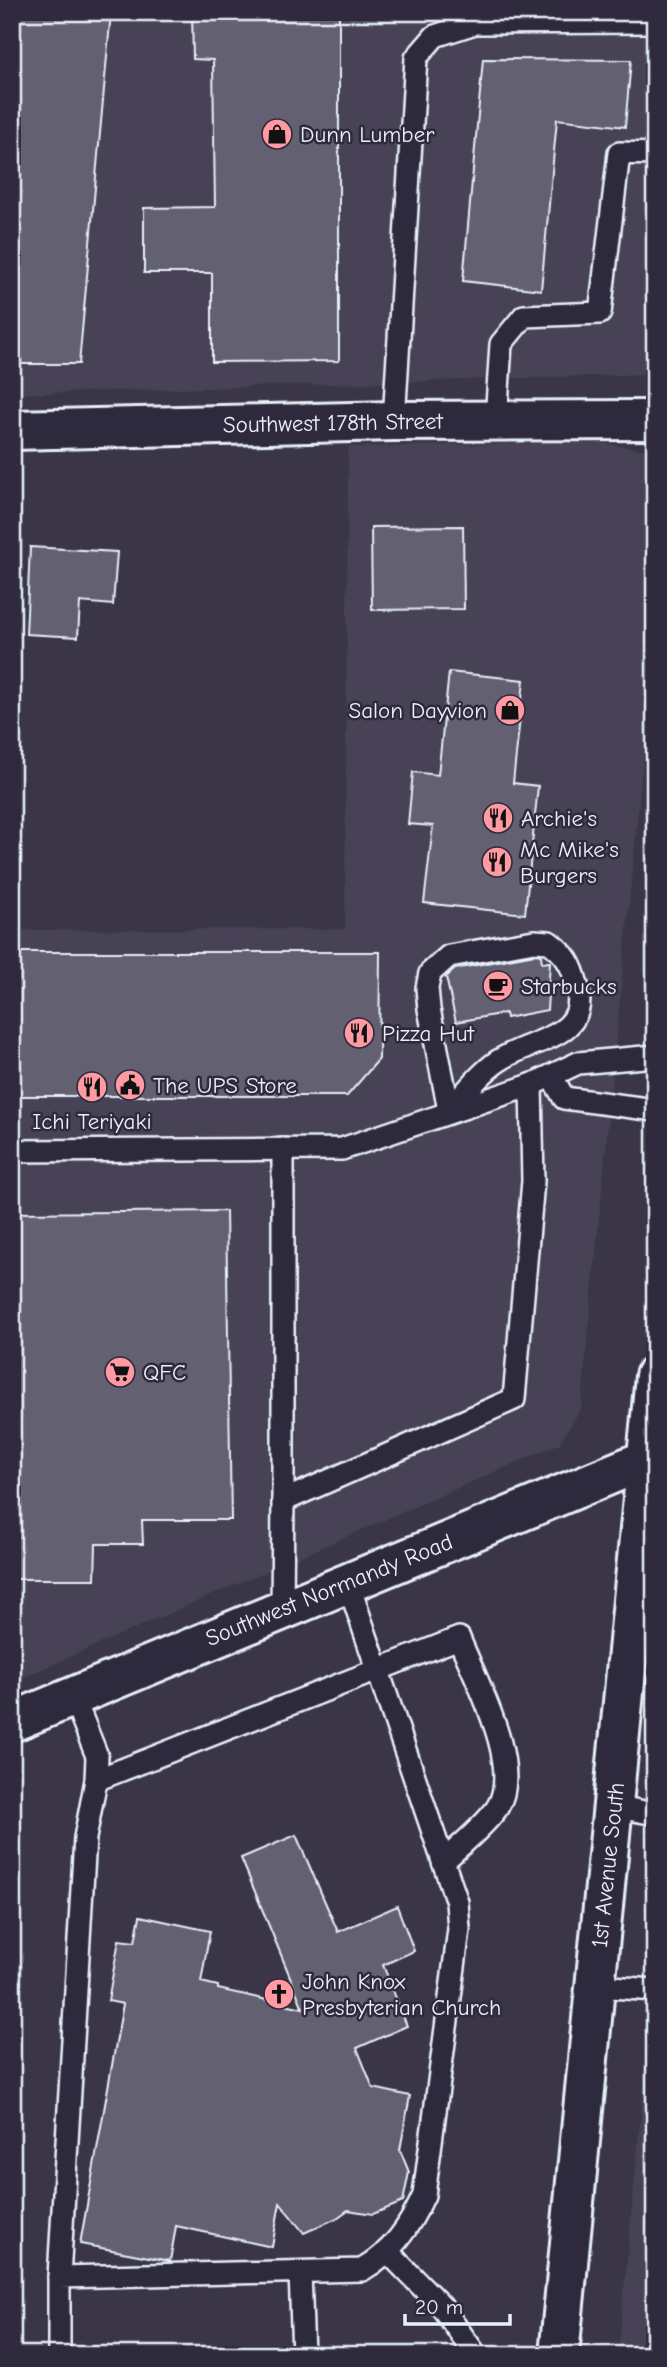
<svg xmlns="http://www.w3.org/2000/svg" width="667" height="2367" font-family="'Comic Neue',sans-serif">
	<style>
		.built { fill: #464354 }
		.building { fill: #636171; stroke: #e8f1f8; stroke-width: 2 }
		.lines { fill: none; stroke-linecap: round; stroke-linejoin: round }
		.lane-casing { stroke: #e8f1f8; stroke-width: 26 }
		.street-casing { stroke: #e8f1f8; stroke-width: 44 }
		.secondary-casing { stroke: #e8f1f8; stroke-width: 44 }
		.primary-casing { stroke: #e8f1f8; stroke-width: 44 }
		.lane { stroke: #2f2a3d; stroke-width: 21 }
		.street { stroke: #2f2a3d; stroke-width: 38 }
		.secondary { stroke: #2f2a3d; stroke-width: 38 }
		.primary { stroke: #2f2a3d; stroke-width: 38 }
		.labels { text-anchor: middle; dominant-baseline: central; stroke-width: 5; stroke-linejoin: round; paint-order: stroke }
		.poi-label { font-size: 23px; fill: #e8f1f8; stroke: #2f2a3d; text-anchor: start }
		.street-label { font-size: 23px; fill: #e8f1f8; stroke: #2f2a3d }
	</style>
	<rect width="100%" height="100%" fill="#3a3648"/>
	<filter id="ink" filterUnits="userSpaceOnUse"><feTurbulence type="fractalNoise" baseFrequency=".0143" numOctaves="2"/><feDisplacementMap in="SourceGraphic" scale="14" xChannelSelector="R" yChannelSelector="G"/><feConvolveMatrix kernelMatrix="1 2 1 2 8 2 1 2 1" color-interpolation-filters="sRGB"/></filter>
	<g filter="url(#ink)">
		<g class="built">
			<path d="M12 12H655L654 374 12 394Z"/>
			<path d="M596 442 645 450 655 463V633L581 1408 559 1444 12 1682V930L345 929 348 447Z"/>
			<path d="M655 1965V2355H618Z"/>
		</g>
		<g class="building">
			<path d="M12 12H111L79 364H12Z"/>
			<path d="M192 12H339V361L212 362V273H144V208L215 207 213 60 193 59Z"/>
			<path d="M483 59 631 60 625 127 557 119 541 290 463 281Z"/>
			<path d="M463 526 464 609 372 610 371 527Z"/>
			<path d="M30 547 117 552 113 605 80 602 78 637 26 634Z"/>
			<path d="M449 672 524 680 513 783 538 786 525 914 424 903 433 826 408 824 413 772 438 775Z"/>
			<path d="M12 952H380L379 1059 347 1096H12Z"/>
			<path d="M535 954 541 955 542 963 550 962 547 1010 506 1018 505 1013 456 1022 446 977 455 969Z"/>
			<path d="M226 1211 231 1520H142L143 1544H96L95 1579H12V1213Z"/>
			<path d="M296 1835 338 1932 397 1906 414 1951 383 1965 407 2026 357 2048 373 2088 410 2096 400 2150 409 2172 403 2202 373 2214 348 2210 337 2218 304 2233 280 2203 272 2247 176 2226 170 2261 80 2244 123 2004 108 2001 119 1940 135 1942 140 1916 210 1931 201 1982 218 1986V1989L303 2008 241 1858Z"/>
		</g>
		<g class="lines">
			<g class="lane-casing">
				<g id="lane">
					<path d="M394 421 416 58 435 36 475 23 655 22"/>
					<path d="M496 421 501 344 524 316 600 313 619 153 655 154"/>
					<path d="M534 941 549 942C566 954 572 965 577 985 590 1037 536 1038 503 1058 483 1069 465 1094 449 1110L429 1009 427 988 430 973 449 956Z"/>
					<path d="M552 1077 564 1098 655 1110"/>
					<path d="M283 1149V1501"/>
					<path d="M12 1151 342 1149 531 1085 578 1063 655 1056"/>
					<path d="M282 1610 283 1501 514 1399 533 1181 531 1085"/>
					<path d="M96 1780 459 1638C475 1679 524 1767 497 1808 483 1828 460 1845 443 1862"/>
					<path d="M613 1806 655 1814"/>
					<path d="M596 1986 655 1990"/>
					<path d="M387 2251 441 2306 476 2355"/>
					<path d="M300 2272 303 2355"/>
					<path d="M59 2277 85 1838 96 1780 97 1756 73 1696"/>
					<path d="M59 2355V2277L362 2270C392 2253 410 2226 424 2195L459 1929 457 1902 348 1583"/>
				</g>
			</g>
			<g class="street-casing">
				<path id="street" d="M12 430 394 421 655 420"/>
			</g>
			<g class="secondary-casing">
				<path id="secondary" d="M12 1722 655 1456"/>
			</g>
			<g class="primary-casing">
				<path id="primary" d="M559 2355 655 1376"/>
			</g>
			<use href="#lane" class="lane"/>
			<use href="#street" class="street"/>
			<use href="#secondary" class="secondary"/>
			<use href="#primary" class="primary"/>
		</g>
	</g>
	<defs>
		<g id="shop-disc" transform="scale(1.575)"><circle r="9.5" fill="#ff9aa2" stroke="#2f2a3d"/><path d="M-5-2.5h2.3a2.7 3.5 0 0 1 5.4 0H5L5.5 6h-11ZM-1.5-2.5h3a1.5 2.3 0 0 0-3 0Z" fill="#111"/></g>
		<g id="restaurant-disc" transform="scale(1.575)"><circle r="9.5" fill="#ff9aa2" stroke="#2f2a3d"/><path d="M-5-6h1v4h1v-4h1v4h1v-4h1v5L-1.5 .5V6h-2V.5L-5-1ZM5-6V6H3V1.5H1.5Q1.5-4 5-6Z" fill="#111"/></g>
		<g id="cafe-disc" transform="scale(1.575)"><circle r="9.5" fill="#ff9aa2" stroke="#2f2a3d"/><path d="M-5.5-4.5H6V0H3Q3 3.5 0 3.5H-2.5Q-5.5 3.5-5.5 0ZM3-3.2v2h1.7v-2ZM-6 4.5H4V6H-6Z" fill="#111"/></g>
		<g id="civic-disc" transform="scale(1.575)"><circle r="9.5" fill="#ff9aa2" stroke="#2f2a3d"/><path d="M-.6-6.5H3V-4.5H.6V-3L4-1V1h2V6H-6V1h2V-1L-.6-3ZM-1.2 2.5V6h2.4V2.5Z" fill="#111"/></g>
		<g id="supermarket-disc" transform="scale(1.575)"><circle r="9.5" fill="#ff9aa2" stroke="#2f2a3d"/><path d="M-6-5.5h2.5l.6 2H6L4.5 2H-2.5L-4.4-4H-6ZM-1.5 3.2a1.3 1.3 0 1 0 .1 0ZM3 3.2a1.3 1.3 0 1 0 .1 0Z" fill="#111"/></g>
		<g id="church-disc" transform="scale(1.575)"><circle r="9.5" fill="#ff9aa2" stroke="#2f2a3d"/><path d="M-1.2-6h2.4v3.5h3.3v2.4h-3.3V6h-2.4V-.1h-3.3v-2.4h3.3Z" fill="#111"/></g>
	</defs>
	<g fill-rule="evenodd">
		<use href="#shop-disc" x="277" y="134"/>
		<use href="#shop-disc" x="510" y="710"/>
		<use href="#restaurant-disc" x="498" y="818"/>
		<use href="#restaurant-disc" x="497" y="862"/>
		<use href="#cafe-disc" x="498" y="986"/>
		<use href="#restaurant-disc" x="359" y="1033"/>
		<use href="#civic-disc" x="130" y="1085"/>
		<use href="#restaurant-disc" x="92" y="1087"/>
		<use href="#supermarket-disc" x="120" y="1372"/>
		<use href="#church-disc" x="279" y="1994"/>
	</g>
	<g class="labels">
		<g class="poi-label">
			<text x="300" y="134">Dunn Lumber</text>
			<text x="487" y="710" text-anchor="end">Salon Dayvion</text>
			<text x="521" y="818">Archie's</text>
			<text x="520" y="849">Mc Mike's<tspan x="520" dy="26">Burgers</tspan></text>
			<text x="521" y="986">Starbucks</text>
			<text x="382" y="1033">Pizza Hut</text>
			<text x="153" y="1085">The UPS Store</text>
			<text x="92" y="1121" text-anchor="middle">Ichi Teriyaki</text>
			<text x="143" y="1372">QFC</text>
			<text x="302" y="1981">John Knox<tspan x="302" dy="26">Presbyterian Church</tspan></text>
		</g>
		<g class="street-label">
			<text transform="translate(333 423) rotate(-1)">Southwest 178th Street</text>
			<text transform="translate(329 1590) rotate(-22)">Southwest Normandy Road</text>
			<text transform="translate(608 1865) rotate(-84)">1st Avenue South</text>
		</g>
	</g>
	<rect width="667" height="2367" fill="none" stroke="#2f2a3d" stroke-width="42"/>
	<rect x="21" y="21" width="625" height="2325" fill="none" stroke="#e8f1f8" stroke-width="2.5" filter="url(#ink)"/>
	<path d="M405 2314v10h105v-10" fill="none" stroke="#e8f1f8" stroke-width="3.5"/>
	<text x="415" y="2314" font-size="21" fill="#e8f1f8" stroke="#2f2a3d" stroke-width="5" paint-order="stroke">20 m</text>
</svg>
